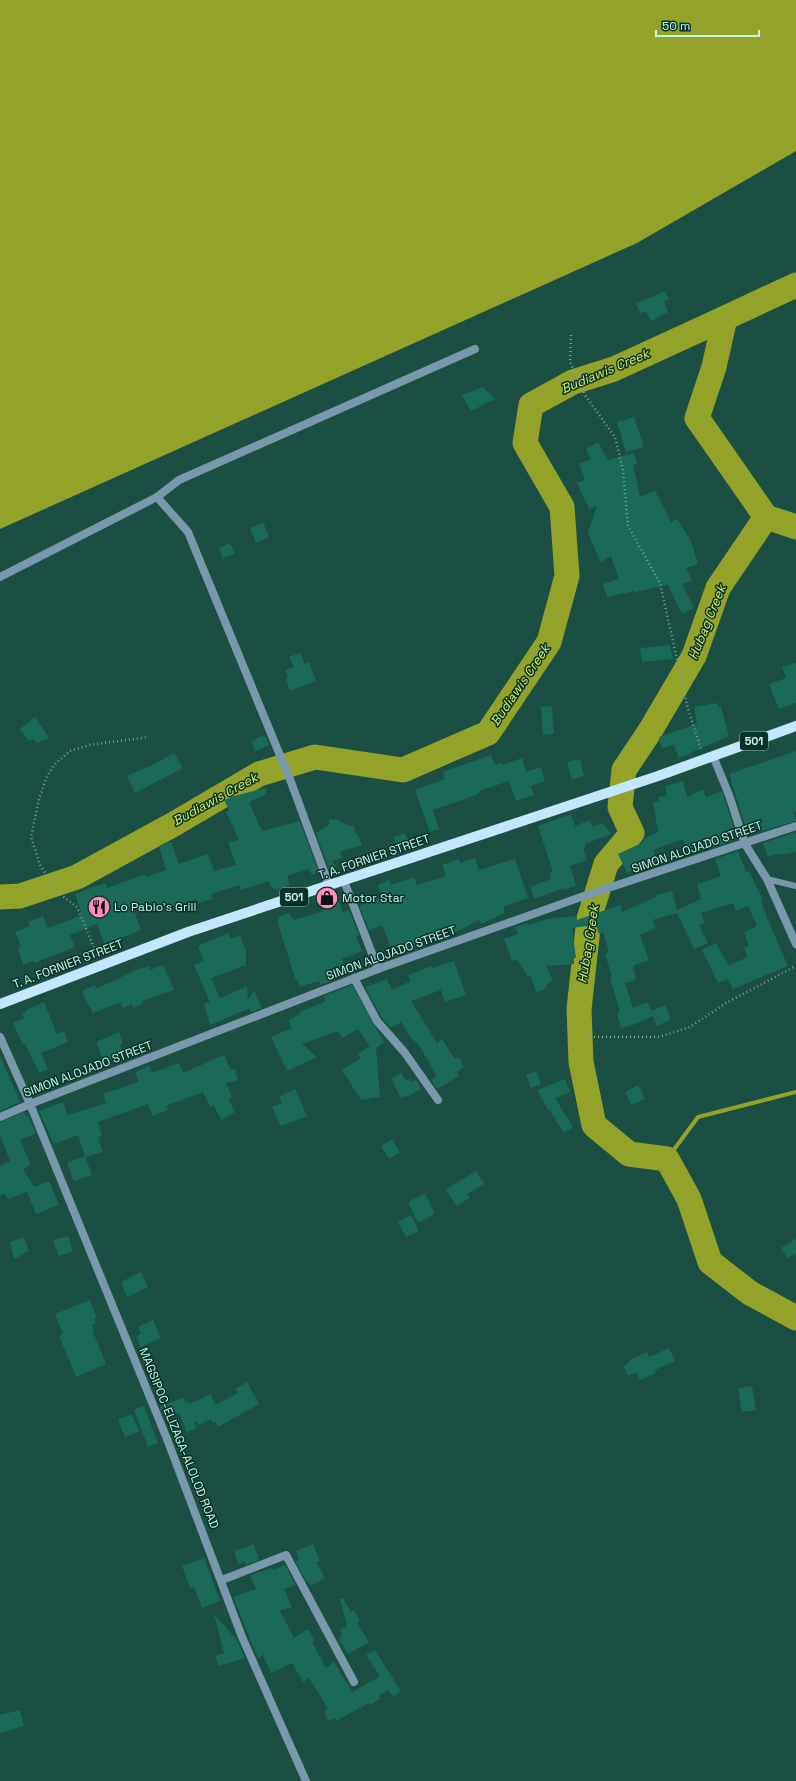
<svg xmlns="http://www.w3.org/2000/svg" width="796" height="1781" font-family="'Space Grotesk',sans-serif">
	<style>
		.water { fill: #93a229 }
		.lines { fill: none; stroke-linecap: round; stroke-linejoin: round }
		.stream { stroke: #93a229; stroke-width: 4 }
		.river { stroke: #93a229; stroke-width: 25 }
		.building { fill: #1b6959 }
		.path { stroke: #73a396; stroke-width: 2.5; stroke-dasharray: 1 3; stroke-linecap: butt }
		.service { stroke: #7a98ab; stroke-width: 6 }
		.minor { stroke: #7a98ab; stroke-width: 8 }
		.tertiary { stroke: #7a98ab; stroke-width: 8 }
		.primary { stroke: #c3e7fe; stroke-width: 10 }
		.labels { text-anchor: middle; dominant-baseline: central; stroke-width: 3; stroke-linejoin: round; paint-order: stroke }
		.shield { fill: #07322a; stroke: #8fbaaf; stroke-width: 1 }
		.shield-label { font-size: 11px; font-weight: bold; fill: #c9f5e8 }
		.street-label { font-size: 12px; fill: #c9f5e8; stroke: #07322a }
		.poi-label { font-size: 12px; fill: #c9f5e8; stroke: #07322a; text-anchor: start }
		.water-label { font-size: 13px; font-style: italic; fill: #dcf05c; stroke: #07322a }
	</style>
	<rect width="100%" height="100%" fill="#1b4f43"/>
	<path class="water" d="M0 0H796V151L637 243 0 529Z"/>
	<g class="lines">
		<path class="stream" d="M667 1159 698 1117 796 1092"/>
		<g class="river">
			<path d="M796 285 725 318 714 367 697 418 766 517 796 527"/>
			<path d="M766 517 718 588 694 656 650 731 624 770 620 807 632 833 606 864 589 919 579 1009 581 1062 594 1125 629 1154 667 1159 689 1199 710 1262 750 1293 796 1318"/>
			<path d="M0 897 20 896 77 877 174 824 259 774 315 757 403 770 488 733 549 642 567 576 562 507 525 443 531 405 573 382 614 369 725 318"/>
		</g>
	</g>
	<g class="building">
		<path d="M665 291 669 299 664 302 668 312 651 321 646 311 641 313 636 304Z"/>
		<path d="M483 387 495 399 471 411 462 395Z"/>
		<path d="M634 417 644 447 626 452 617 422Z"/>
		<path d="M598 442 608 460 634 453 637 464 633 465 640 497 655 491 671 522 677 519 691 541 698 564 686 568 692 580 682 584 694 608 682 614 668 585 634 592V590L624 594 623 593 607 597 603 584 619 579 611 556 601 562 592 543 588 532 597 506 589 509 577 483 585 480 579 464 591 459 586 449Z"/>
		<path d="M263 522 269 537 256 543 250 528Z"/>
		<path d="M230 543 235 553 223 558 219 548Z"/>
		<path d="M670 645 673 659 642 662 640 648Z"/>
		<path d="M300 653 305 664 309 662 316 681 290 691 286 679 288 678 285 670 294 667 289 657Z"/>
		<path d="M796 663V703L779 709 769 684 786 678 782 667Z"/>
		<path d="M717 703 718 707H721L729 736 679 758 674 745 662 748 659 737 697 724 694 707Z"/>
		<path d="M552 706 554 734 543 735 541 707Z"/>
		<path d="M35 717 49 738 37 743 33 739 29 741 20 729Z"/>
		<path d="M261 736 266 737 269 745 256 751 251 742Z"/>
		<path d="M796 751V811L794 812 796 821 759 832 758 828 747 832 729 774Z"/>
		<path d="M174 753 183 768 135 793 127 776 156 763Z"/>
		<path d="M491 755 495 765 501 763 502 765 522 758 526 772 541 767 545 781 531 786 534 795 516 801 509 781 479 791V794L433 810 439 829 430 832 415 790 445 779 443 772Z"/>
		<path d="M580 759 584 776 572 780 567 762Z"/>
		<path d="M683 781 687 797 703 789 706 797 722 791 736 835 733 836 735 840 711 848 708 846 689 854 683 839 653 850 658 860 627 873 618 854 644 842 643 839 658 832 653 802 659 801 658 797 667 796 665 786Z"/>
		<path d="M265 788 267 794 249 802 262 831 300 821 319 873 312 875 309 869 287 876 290 885 275 890 273 887H271L269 881 241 890 239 885 211 894 213 899 198 903 197 899 157 911 153 902 133 909 141 930 105 945 97 924 70 935 75 947 34 963 33 961 23 965 18 948 21 946 15 932 30 926 28 922 43 916 48 928 82 915 75 894 105 883 107 888 145 874 146 877 166 870 159 846 171 842 179 864 208 854 214 871 236 865 228 842 239 840 226 812 229 810 224 800 234 796Z"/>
		<path d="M571 814 575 826 590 820 592 827 603 823 611 834 585 844 586 847 583 848 587 860 570 866 576 886 564 890V888L534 899 530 887 551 879 549 873 553 872 538 826Z"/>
		<path d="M336 819 349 826 354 825 355 833H357L362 845 340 852 342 858 332 861 336 867 329 870 316 833 329 825V820Z"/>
		<path d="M796 832V852L781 855 780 853 768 857 763 843Z"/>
		<path d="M405 833 410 844 401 849H395L394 837Z"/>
		<path d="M738 851 746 872 749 871 763 900 761 901 767 918 788 966 733 989 728 979 718 983 702 950 716 943 729 966 747 957 744 948 749 946 744 932 757 926 748 906 736 911 733 903 701 913 705 923 699 925 708 943 694 949 677 913 652 920 656 928 640 935 649 960 633 966 636 980 625 983 633 1008 647 1002 651 1011 665 1005 671 1019 657 1026 651 1012 653 1016 633 1025 621 1028 617 1013 620 1012 610 978 612 977 605 954 609 952 603 932 599 934 596 925 572 928 576 958H574V964L546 966 553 981 546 985 548 987 537 993 530 976 528 977 517 959 512 961 504 939 518 934 515 927 527 923 528 925 555 917 556 918 576 916 577 920 620 905 622 912 656 897 655 895 672 891 677 910 701 899 697 884 721 876 715 859Z"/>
		<path d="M475 858 479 870 515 859 528 898 503 907 505 913 481 924 479 920 451 935 449 932 425 940 426 943 411 948 409 943 392 950 382 925 369 930 359 906 382 896 378 885 389 880 391 885 414 877 417 885 446 876 442 865 459 859 460 863Z"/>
		<path d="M339 901 343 912 349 910 359 935 356 936 362 951 342 959 348 975 320 985 319 981 300 987 298 980 296 981 278 924V917L289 913 294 920 318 913 329 908 328 904Z"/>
		<path d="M228 933 230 939 240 936 246 951V965L211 978 220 998 247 986 248 999 254 991 262 1008 251 1012 248 1007V1009L210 1025 204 1004 210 1002 194 965 204 961 198 946Z"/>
		<path d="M454 961 466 995 445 1002 441 990 411 1001 437 1043 442 1039 455 1059 459 1057 464 1067 457 1072 459 1076 437 1089 431 1080 437 1076 418 1044 410 1037 401 1022 391 1028 382 1018 365 987 387 979 392 990 411 981 408 975 432 966V968Z"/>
		<path d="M163 965 174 990 142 1001 143 1003 133 1008 132 1004 123 1008 120 1002 93 1013 90 1007H89L82 991 95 985 96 989 136 970 149 966 150 970Z"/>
		<path d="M352 985 384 1042 376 1048 380 1097 361 1100 342 1070 361 1058 358 1054 370 1046 358 1029 342 1038 338 1031 302 1044 317 1057 287 1071 271 1037 292 1028 288 1020 300 1014V1012L326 1001 324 996Z"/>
		<path d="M44 1002 57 1034 64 1031 68 1042 41 1053 48 1069 39 1073 25 1043 23 1045 13 1023 24 1018 22 1014 26 1011V1010Z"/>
		<path d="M119 1032 123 1043 120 1045 124 1054 109 1060 108 1057 103 1059 96 1042Z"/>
		<path d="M224 1055 231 1070 235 1069 238 1080 226 1083 232 1097 228 1099 235 1112 221 1120 214 1105 210 1107 203 1092 166 1106 168 1110 153 1116 148 1104 98 1122 102 1136 98 1137 103 1152 85 1157 78 1135 54 1144 39 1111 63 1102 68 1115 106 1103 103 1094 139 1082 135 1072 149 1066 152 1073 179 1063 183 1073Z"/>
		<path d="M0 1056 20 1102 0 1111Z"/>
		<path d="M536 1071 541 1084 531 1088 526 1075Z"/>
		<path d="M401 1073 406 1081 410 1079 412 1082 416 1080 421 1089 407 1097 406 1096 401 1098 391 1079Z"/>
		<path d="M565 1079 570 1092 555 1098 573 1127 564 1133 549 1109 548 1110 537 1090Z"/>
		<path d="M638 1085 645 1099 632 1105 625 1092Z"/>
		<path d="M295 1089 307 1116 281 1126 272 1107 282 1103 279 1097Z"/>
		<path d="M24 1112 26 1116 28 1115 36 1133 20 1140 31 1165 23 1169 34 1187 49 1181 59 1205 36 1214 27 1192 8 1199 5 1194 0 1196V1166L10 1161 0 1135V1122Z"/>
		<path d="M392 1139 400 1152 389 1159 381 1146Z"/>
		<path d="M85 1156 92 1175 74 1181 67 1163Z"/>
		<path d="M476 1171 484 1184 467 1194 470 1198 456 1206 446 1189Z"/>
		<path d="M425 1193 435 1214 418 1223 408 1202Z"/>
		<path d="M411 1215 419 1231 406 1237 398 1222Z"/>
		<path d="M68 1236 73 1251 59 1256 53 1240Z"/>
		<path d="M24 1237 29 1251 14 1259 10 1242Z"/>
		<path d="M796 1239V1253L787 1258 781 1248Z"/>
		<path d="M141 1272 148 1287 127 1297 121 1282Z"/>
		<path d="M90 1300 97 1319H94L96 1323 92 1324 94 1332H93L106 1364 76 1377 59 1336 63 1334 55 1314Z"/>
		<path d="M153 1320 161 1338 141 1347 136 1336 141 1334 138 1327Z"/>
		<path d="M669 1348 675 1361 655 1370 656 1373 640 1380 636 1372 628 1376 623 1366 630 1362 629 1360 647 1352 649 1357Z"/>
		<path d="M247 1382 259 1404 218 1427 215 1421 213 1423 211 1419 199 1425 196 1421 194 1422 197 1428 187 1432 179 1413 165 1418 160 1407 184 1397 186 1403 189 1402 190 1404 211 1394 215 1405 238 1393 235 1389Z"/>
		<path d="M752 1386 756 1410 742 1412 738 1388Z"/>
		<path d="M144 1406 158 1443 148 1447 134 1410Z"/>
		<path d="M131 1414 140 1431 125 1437 118 1420Z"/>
		<path d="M254 1544 259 1560 246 1565 245 1562 238 1564 234 1551Z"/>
		<path d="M313 1544 320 1561 316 1562 325 1578 311 1586 308 1582H307L295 1561 299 1560 296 1551Z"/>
		<path d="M204 1558 220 1601 202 1608 194 1587 190 1588 182 1566Z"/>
		<path d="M285 1565 296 1585 284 1589 292 1607 280 1611 294 1638 308 1629 315 1640 312 1642 326 1668 334 1662 352 1692 377 1678 379 1675 366 1655 375 1650 401 1691 393 1697 388 1690 379 1696 380 1699 370 1705 369 1703 336 1721 335 1718 329 1721 324 1711 328 1709 316 1689 309 1678 303 1682 292 1663 271 1673 263 1655 258 1658 233 1597 256 1589 250 1575 272 1568 274 1570Z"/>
		<path d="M343 1598 351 1612 354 1610 356 1613 360 1621 357 1623 369 1642 348 1654 339 1639 342 1635 340 1630 347 1626 340 1599Z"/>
		<path d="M214 1614 237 1640 245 1658 219 1666 215 1656 224 1653Z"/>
		<path d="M20 1710 24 1726 0 1733V1715Z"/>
	</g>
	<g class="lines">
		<g class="path">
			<path d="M571 335 570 362 585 395 615 437 623 470 628 526 660 583 688 709 701 749"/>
			<path d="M97 955 77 907 57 892 40 865 31 837 39 799 47 776 54 765 70 751 89 745 149 737"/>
			<path d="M590 1037H659L690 1027 726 1003 796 966"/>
		</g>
		<path class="service" d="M767 879 796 886"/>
		<g class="minor">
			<path d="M157 497 188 532 291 782 329 885"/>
			<path d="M0 577 157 497 179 480 475 349"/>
			<path d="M745 844 767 879 796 944"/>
			<path d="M344 881 378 969"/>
			<path d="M354 978 377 1021 405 1053 438 1100"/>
			<path d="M0 1037 30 1104 167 1439 242 1637 306 1781"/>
			<path d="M0 1117 30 1104 378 969 581 897 796 826"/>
			<path d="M222 1580 286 1555 354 1682"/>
		</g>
		<path class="tertiary" d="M713 756 729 795 745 844"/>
		<path class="primary" d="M0 1004 188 932 658 776 796 726"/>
	</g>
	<defs>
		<g id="shop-disc" transform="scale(1.15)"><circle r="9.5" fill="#ff8eba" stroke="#07322a"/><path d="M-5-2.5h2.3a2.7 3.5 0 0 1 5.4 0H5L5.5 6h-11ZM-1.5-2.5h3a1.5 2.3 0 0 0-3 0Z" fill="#111"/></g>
		<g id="restaurant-disc" transform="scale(1.15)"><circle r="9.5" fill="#ff8eba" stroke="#07322a"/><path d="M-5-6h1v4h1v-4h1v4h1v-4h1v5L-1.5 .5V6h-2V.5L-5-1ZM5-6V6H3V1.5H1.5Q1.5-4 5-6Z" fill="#111"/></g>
	</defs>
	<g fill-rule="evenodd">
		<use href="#shop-disc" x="327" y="898"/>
		<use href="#restaurant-disc" x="99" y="907"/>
	</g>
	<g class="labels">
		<g class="shield">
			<rect x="740" y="732" width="28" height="18" rx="3"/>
			<rect x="280" y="888" width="28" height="18" rx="3"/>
		</g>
		<g class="shield-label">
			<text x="754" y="741">501</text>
			<text x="294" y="897">501</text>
		</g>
		<g class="street-label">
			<text transform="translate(697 847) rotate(-19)">SIMON ALOJADO STREET</text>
			<text transform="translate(374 857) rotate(-19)">T. A. FORNIER STREET</text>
			<text transform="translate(391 953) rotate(-20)">SIMON ALOJADO STREET</text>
			<text transform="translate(68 964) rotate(-21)">T. A. FORNIER STREET</text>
			<text transform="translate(88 1069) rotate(-21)">SIMON ALOJADO STREET</text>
			<text transform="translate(179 1438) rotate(68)">MAGSIPOC-ELIZAGA-ALOLOD ROAD</text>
		</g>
		<g class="poi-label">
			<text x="342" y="898">Motor Star</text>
			<text x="114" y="907">Lo Pablo's Grill</text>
		</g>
		<g class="water-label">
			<text transform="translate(605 371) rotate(-23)">Budiawis Creek</text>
			<text transform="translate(707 622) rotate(-68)">Hubag Creek</text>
			<text transform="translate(520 685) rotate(-56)">Budiawis Creek</text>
			<text transform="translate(215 799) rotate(-29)">Budiawis Creek</text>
			<text transform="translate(588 944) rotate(-81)">Hubag Creek</text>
		</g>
	</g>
	<path d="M656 30v6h103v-6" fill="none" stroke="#c9f5e8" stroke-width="2"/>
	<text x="662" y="30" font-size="12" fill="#c9f5e8" stroke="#07322a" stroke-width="3" paint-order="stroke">50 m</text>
</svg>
